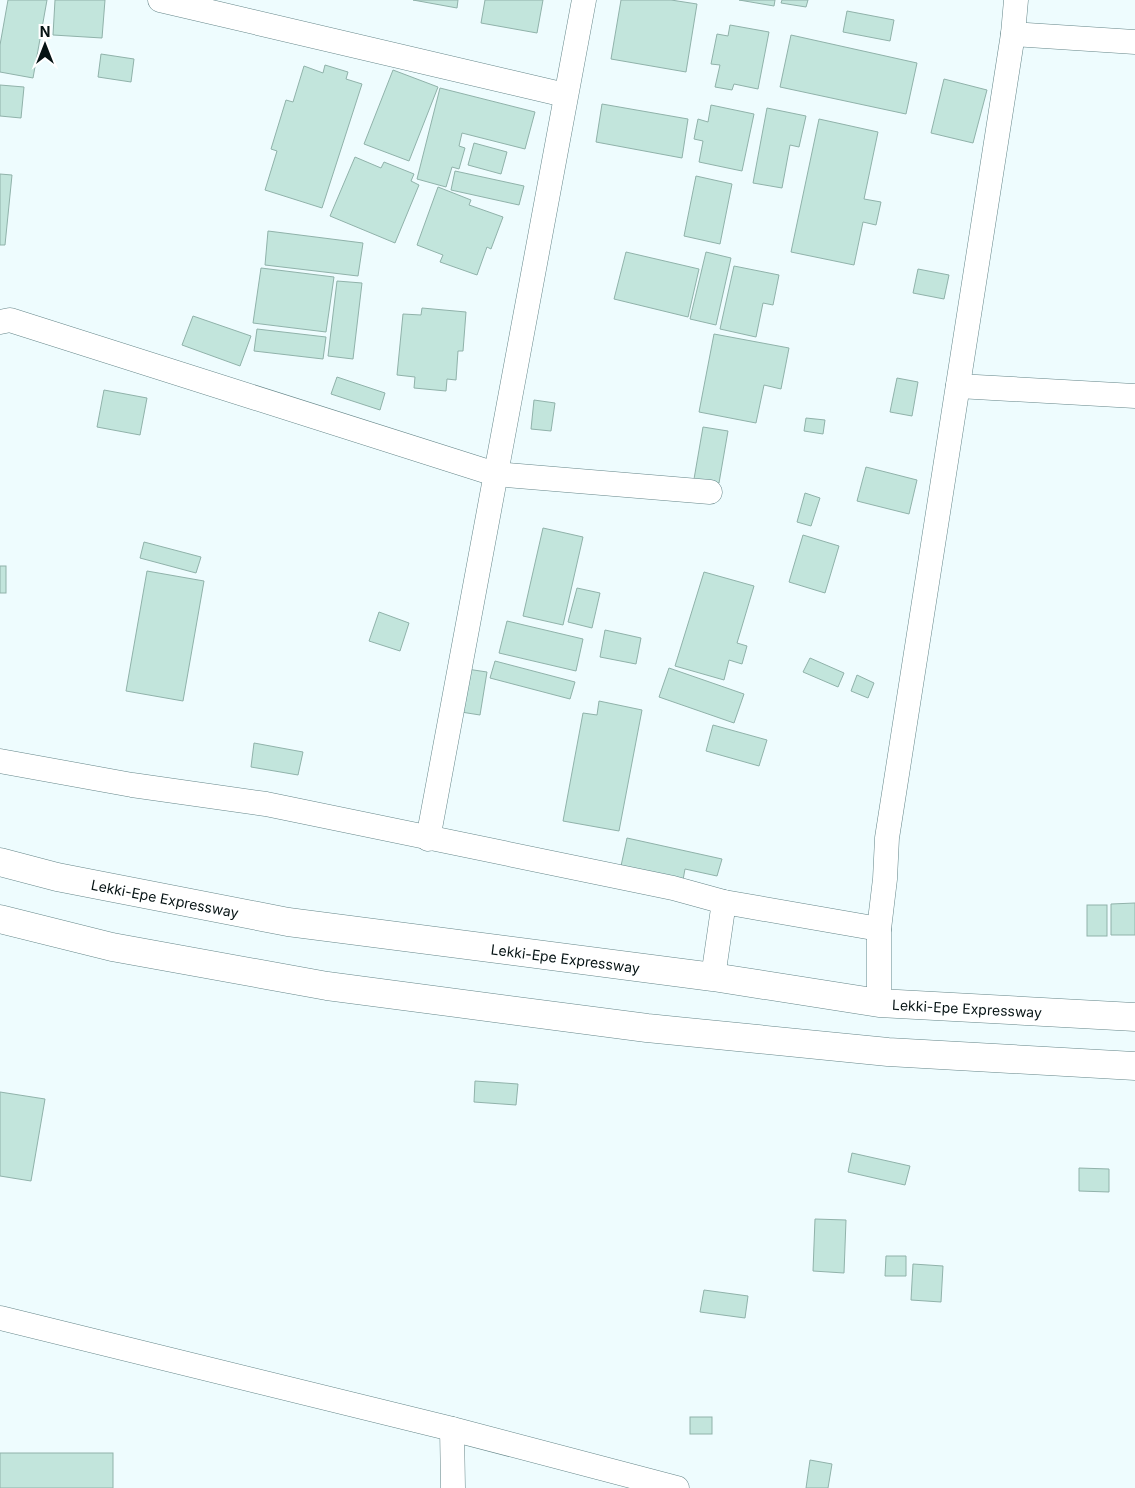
<svg xmlns="http://www.w3.org/2000/svg" width="1135" height="1488" font-family="Inter,sans-serif">
	<style>
		.building { fill: #c2e5dc; stroke: #90b2aa }
		.lines { fill: none; stroke-linecap: round; stroke-linejoin: round }
		.minor-casing { stroke: #658689; stroke-width: 25 }
		.trunk-casing { stroke: #658689; stroke-width: 29 }
		.minor { stroke: #fff; stroke-width: 24 }
		.trunk { stroke: #fff; stroke-width: 28 }
		.labels { text-anchor: middle; dominant-baseline: central; stroke-width: 4.5; stroke-linejoin: round; paint-order: stroke }
		.street-label { font-size: 14px; fill: #061314; stroke: #fff }
	</style>
	<rect width="100%" height="100%" fill="#eefcfe"/>
	<g class="building">
		<path d="M8 0H47L33 78 0 72V45Z"/>
		<path d="M55 0H105L102 38 53 35Z"/>
		<path d="M413 0H458L457 8Z"/>
		<path d="M485 0H543L537 33 481 23Z"/>
		<path d="M621 0H671L697 4 686 72 611 59Z"/>
		<path d="M739 0H775L774 6Z"/>
		<path d="M782 0H808L806 7 781 3Z"/>
		<path d="M847 11 894 20 890 41 843 32Z"/>
		<path d="M730 25 769 32 758 89 734 84 732 90 715 87 720 65 711 64 717 34 728 36Z"/>
		<path d="M791 35 917 63 906 114 780 87Z"/>
		<path d="M101 54 134 59 131 82 98 77Z"/>
		<path d="M325 65 348 72 346 79 362 84 322 208 265 190 277 151 271 149 286 100 293 102 304 66 323 73Z"/>
		<path d="M393 70 438 87 409 161 364 144Z"/>
		<path d="M944 79 987 90 973 143 931 133Z"/>
		<path d="M0 85 24 87 21 118 0 116Z"/>
		<path d="M440 88 535 112 525 149 462 133 459 146 465 148 459 169 452 167 446 187 417 179Z"/>
		<path d="M602 104 688 119 682 158 596 142Z"/>
		<path d="M711 105 754 114 742 171 699 162 703 141 694 139 698 119 708 122Z"/>
		<path d="M767 108 806 116 799 147 790 145 782 188 753 183Z"/>
		<path d="M819 119 878 132 864 199 881 202 876 225 863 222 854 265 791 252Z"/>
		<path d="M474 143 507 152 501 174 468 165Z"/>
		<path d="M355 157 381 168 384 162 414 174 411 181 419 185 395 243 330 216Z"/>
		<path d="M455 171 524 186 519 205 451 190Z"/>
		<path d="M0 174 12 175 5 245H0Z"/>
		<path d="M696 176 732 184 720 244 684 236Z"/>
		<path d="M438 187 471 200 469 205 503 217 491 249 487 247 477 275 440 262 443 255 417 245Z"/>
		<path d="M268 231 363 243 358 276 265 265Z"/>
		<path d="M626 252 699 269 688 317 614 299Z"/>
		<path d="M706 252 731 258 716 325 690 319Z"/>
		<path d="M734 266 779 275 773 305 763 303 756 337 720 329Z"/>
		<path d="M261 268 334 277 326 332 253 323Z"/>
		<path d="M918 269 949 275 944 299 913 293Z"/>
		<path d="M337 281 362 283 353 359 328 356Z"/>
		<path d="M422 308 466 312 463 351H458L456 380 447 379 446 391 414 388 415 377 397 375 403 314 421 315Z"/>
		<path d="M193 316 251 336 240 366 182 345Z"/>
		<path d="M257 329 326 337 323 359 254 351Z"/>
		<path d="M714 334 789 348 781 389 764 385 756 423 699 412Z"/>
		<path d="M337 377 385 393 380 410 331 394Z"/>
		<path d="M897 378 918 382 912 416 890 412Z"/>
		<path d="M104 390 147 398 140 435 97 427Z"/>
		<path d="M534 400 555 403 551 431 531 429Z"/>
		<path d="M806 418 825 420 823 434 804 431Z"/>
		<path d="M703 427 728 431 719 483 694 479Z"/>
		<path d="M866 467 917 480 909 514 857 501Z"/>
		<path d="M805 493 820 498 811 526 797 522Z"/>
		<path d="M543 528 583 537 563 625 523 616Z"/>
		<path d="M803 535 839 546 825 593 789 582Z"/>
		<path d="M144 542 201 557 196 573 140 558Z"/>
		<rect x="0" y="566" width="6" height="27"/>
		<path d="M147 571 204 581 183 701 126 691Z"/>
		<path d="M704 572 754 586 737 643 747 646 742 664 729 660 724 680 675 666Z"/>
		<path d="M577 588 600 593 592 628 568 622Z"/>
		<path d="M379 612 409 623 400 651 369 641Z"/>
		<path d="M507 621 583 639 576 671 499 653Z"/>
		<path d="M605 630 641 638 636 664 600 657Z"/>
		<path d="M810 658 844 673 838 687 803 672Z"/>
		<path d="M495 661 575 682 570 699 490 678Z"/>
		<path d="M669 668 744 694 734 723 659 697Z"/>
		<path d="M467 669 487 672 480 715 461 712Z"/>
		<path d="M857 675 874 683 868 698 851 691Z"/>
		<path d="M599 701 642 710 619 831 563 821 583 713 597 715Z"/>
		<path d="M713 725 767 740 759 766 706 751Z"/>
		<path d="M254 743 303 752 298 775 251 767Z"/>
		<path d="M627 838 722 859 717 876 685 869 683 880 621 866Z"/>
		<path d="M1135 903V935H1111V904Z"/>
		<rect x="1087" y="905" width="20" height="31"/>
		<path d="M475 1081 518 1084 516 1105 474 1102Z"/>
		<path d="M0 1092 45 1099 31 1181 0 1176Z"/>
		<path d="M852 1153 910 1166 905 1185 848 1172Z"/>
		<path d="M1079 1168 1109 1169V1192L1079 1191Z"/>
		<path d="M815 1219 846 1220 844 1273 813 1271Z"/>
		<path d="M886 1256H906V1276H885Z"/>
		<path d="M913 1264 943 1266 941 1302 911 1300Z"/>
		<path d="M704 1290 748 1296 745 1318 700 1312Z"/>
		<rect x="690" y="1417" width="22" height="17"/>
		<rect x="0" y="1453" width="113" height="35"/>
		<path d="M810 1460 832 1464 828 1488H806Z"/>
	</g>
	<g class="lines">
		<g class="minor-casing">
			<g id="minor">
				<path d="M160 0 565 95"/>
				<path d="M1013 34 1135 42"/>
				<path d="M0 322 10 320 495 474 710 492"/>
				<path d="M958 386 1135 396"/>
				<path d="M0 761 132 785 266 804 673 888 724 902 879 929"/>
				<path d="M428 839 584 0"/>
				<path d="M713 977 724 902"/>
				<path d="M879 1003V929L885 879 887 838 1013 34 1016 0"/>
				<path d="M0 1318 452 1429 677 1488"/>
				<path d="M452 1429 453 1488"/>
			</g>
		</g>
		<g class="trunk-casing">
			<g id="trunk">
				<path id="s1" d="M0 862 57 877 288 922 713 977 879 1003 1135 1017"/>
				<path d="M0 919 112 947 327 986 647 1028 888 1052 1135 1066"/>
			</g>
		</g>
		<use href="#minor" class="minor"/>
		<use href="#trunk" class="trunk"/>
	</g>
	<g class="labels">
		<g class="street-label">
			<text stroke="none"><textPath href="#s1" startOffset="169">Lekki-Epe Expressway</textPath></text>
			<text stroke="none"><textPath href="#s1" startOffset="574">Lekki-Epe Expressway</textPath></text>
			<text stroke="none"><textPath href="#s1" startOffset="979">Lekki-Epe Expressway</textPath></text>
		</g>
	</g>
	<g transform="translate(45 45)" stroke="#ffffff" stroke-width="4" paint-order="stroke">
	<path d="M0-4L9 19L0 12L-9 19Z" fill="#061314"/>
	<text y="-8" font-size="14" font-weight="bold" text-anchor="middle" fill="#061314">N</text>
	</g>
</svg>
